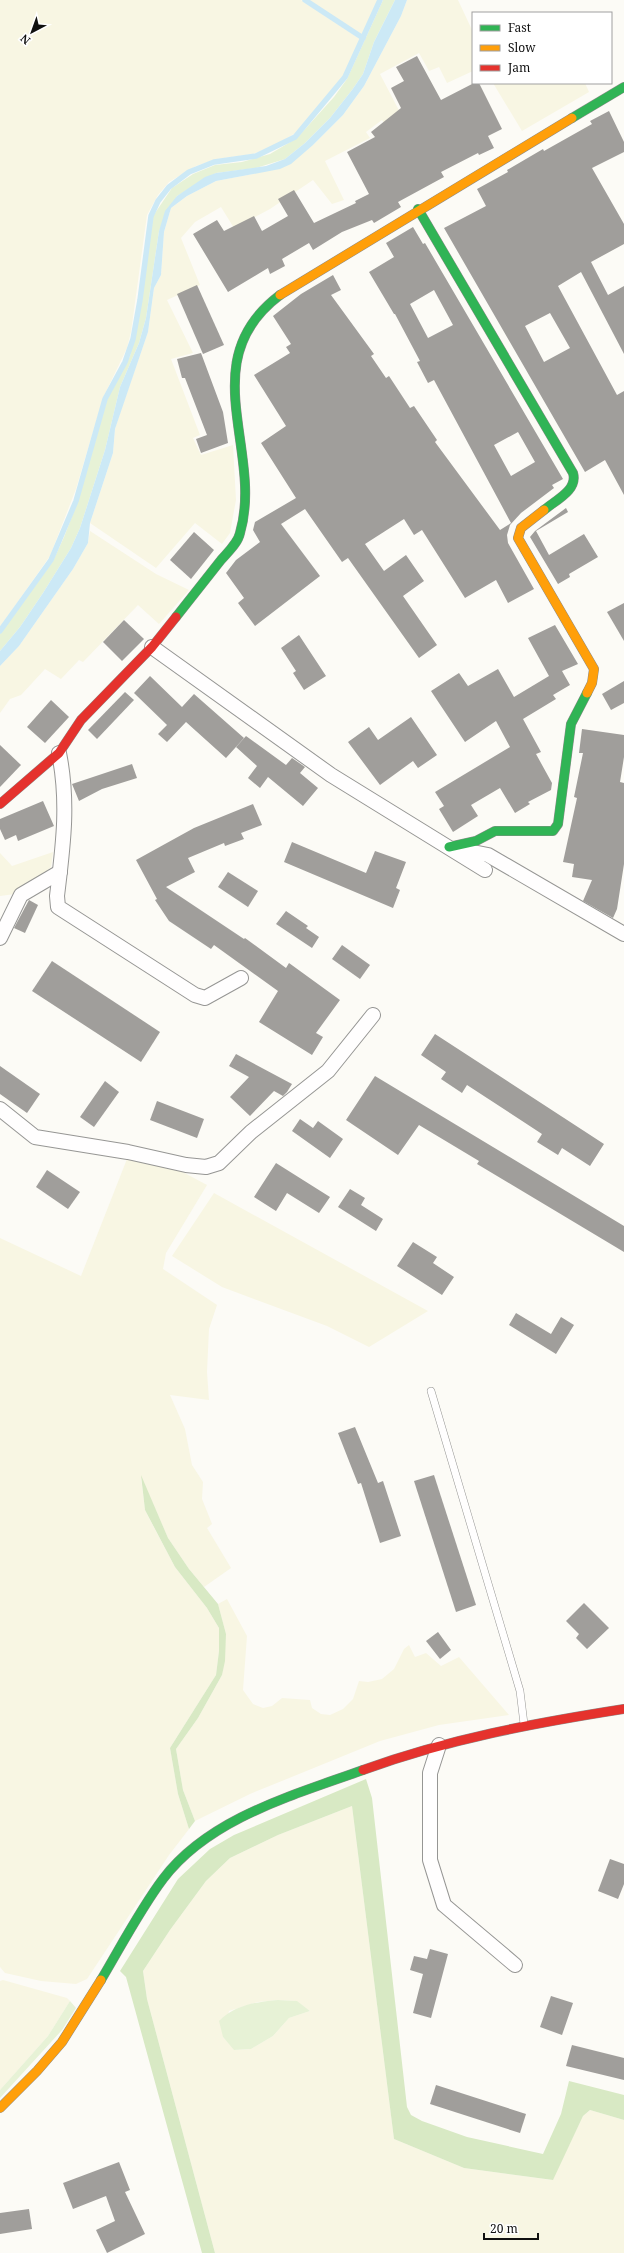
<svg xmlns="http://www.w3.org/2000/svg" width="624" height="2253" font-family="'Noto Serif',serif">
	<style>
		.farmland { fill: #f8f6e3; fill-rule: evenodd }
		.green { fill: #e7f2d6 }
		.forest { fill: #d8e9c4 }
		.water { fill: #cce9f6 }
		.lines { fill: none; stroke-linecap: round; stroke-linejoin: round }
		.stream { stroke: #cce9f6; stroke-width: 5.5 }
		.building { fill: #a09e9b; fill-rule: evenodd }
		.lane-casing { stroke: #969694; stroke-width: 8 }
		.street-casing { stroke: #969694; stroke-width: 16 }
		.fast-casing { stroke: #8d8c8a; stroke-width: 10 }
		.slow-casing { stroke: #8d8c8a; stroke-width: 10 }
		.jam-casing { stroke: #8d8c8a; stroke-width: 10 }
		.lane { stroke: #fffefe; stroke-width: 7 }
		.street { stroke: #fffefe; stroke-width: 14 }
		.fast { stroke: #30b455; stroke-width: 9 }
		.slow { stroke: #ff9f0a; stroke-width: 9 }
		.jam { stroke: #e5322d; stroke-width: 9 }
	</style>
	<rect width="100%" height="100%" fill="#fcfbf6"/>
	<g class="farmland">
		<path d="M0 0H301L360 39 343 76 297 132 276 145 253 154 217 159 196 166 169 182 158 195 147 215 131 332 127 348 103 398 76 489 50 556 0 627Z"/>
		<path d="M309 0H378L362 35Z"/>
		<path d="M407 0H458L473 32V71L447 83 439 67 429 71 419 53 380 74 405 122 390 130 382 120 366 132 370 138 325 161 344 200 332 204 313 180 270 209 234 228 221 207 195 222 181 238 200 285 167 300 193 353 171 359 200 435 193 438 201 455 233 445 236 500 230 533 222 544 195 523 156 568 90 523 113 453 115 429 121 410 148 332 154 288 161 275 164 232 171 208 187 196 216 181 253 174 313 145 343 115 364 86 401 16Z"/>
		<path d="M493 83H585L589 92 522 131Z"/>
		<path d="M90 531 156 574 189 590 159 624 138 605 83 662 79 660 61 679 45 669 21 695 10 699 0 713V666L19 646 73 569 88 543Z"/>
		<path d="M53 852 51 867 39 878 15 894 0 896V853L12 866Z"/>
		<path d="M127 1159 177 1169 207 1185 166 1253 163 1269 217 1305 209 1329 207 1372 209 1400 170 1395 185 1429 192 1465 203 1482 202 1499 212 1524 207 1528 231 1568 204 1587 189 1569 168 1538 141 1477 145 1510 150 1520 175 1567 207 1608 219 1628V1651L216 1675 170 1748 178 1794 189 1829 169 1855 87 1979 76 1984 41 1981 5 1973 0 1967V1238L81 1276Z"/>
		<path d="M214 1193 428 1311 369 1347 327 1326 222 1287 172 1256Z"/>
		<path d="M227 1599 247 1636 243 1690 253 1704 263 1708 272 1706 282 1698 310 1700 312 1708 321 1714 330 1715 343 1709 353 1699 359 1681 368 1682 382 1679 394 1669 404 1649 409 1645 415 1657 426 1653 441 1666 459 1657 509 1715 439 1725 380 1741 250 1794 195 1821 183 1790 176 1749 198 1718 222 1675 226 1634 218 1604Z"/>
		<path d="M352 1806 394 2139 464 2168 552 2180 583 2116 590 2110 624 2120V2253H215L147 1999 143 1971 170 1930 206 1881 230 1858 278 1835ZM278 2000 296 2001 310 2011 289 2018 273 2036 251 2049 235 2050 223 2037 229 2011 258 2002Z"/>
		<path d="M3 1980 67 1998 70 2001 48 2036 0 2090V1981Z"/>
	</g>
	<g class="green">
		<path d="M383 0H395L374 42 363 74 352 90 330 118 305 143 285 159 256 168 216 173 177 196 159 231 146 318 139 343 120 387 105 450 80 528 71 548 43 593 20 627 0 651V634L53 561 64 537 78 501 107 400 130 356 141 307 153 216 172 188 193 174 215 165 242 162 270 154 297 138 334 97 347 79Z"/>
		<path d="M278 2000 297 2001 310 2011 289 2018 273 2036 251 2049 234 2050 223 2037 219 2021C235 2005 256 2002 278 2000Z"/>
		<path d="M70 2001 76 2008 62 2030 0 2098V2090L48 2036Z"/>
	</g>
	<g class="forest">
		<path d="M141 1475 168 1538 189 1569 218 1604 226 1634 225 1661 222 1675 198 1718 176 1749 183 1790 195 1821 189 1829 178 1794 170 1748 216 1675 219 1651V1628L207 1608 175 1567 145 1510Z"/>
		<path d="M366 1779 372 1798 407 2107 411 2115 422 2121 467 2137 543 2154 561 2114 569 2081 624 2095V2120L590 2110 583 2116 553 2180 464 2168 394 2139 352 1806 278 1835 230 1858 206 1881 170 1930 143 1971 147 1999 215 2253H202L126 1977 120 1971 178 1879 210 1849 234 1835Z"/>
	</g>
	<path class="water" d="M395 0H407L401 16 364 86 343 115 313 145 291 164 280 169 216 181 187 196 171 208 164 232 161 275 154 288 148 332 115 429 113 453 90 523 88 543 73 569 19 646 0 666V651L20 627 43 593 71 548 80 528 105 450 120 387 139 343 146 318 159 231 165 211 177 196 205 177 216 173 266 166 285 159 305 143 330 118 352 90 363 74 374 42Z"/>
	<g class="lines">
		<g class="stream">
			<path d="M305 0 363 38"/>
			<path d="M0 631 51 560 76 501 105 399 125 362 133 339 140 300 151 216 158 201 169 187 189 172 214 162 256 156 295 137 345 77 380 0"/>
		</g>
	</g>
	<g class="building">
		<path d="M417 56 441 100 474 83H479L502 129 488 136 494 148 479 155 478 153 441 172 444 177 398 202 401 207 374 223 372 220 342 232 313 250 309 243 282 259 285 266 270 274 268 268 228 292 193 234 217 220 224 231 254 216 262 231 288 216 278 199 294 190 314 223 356 203 355 201 369 194 347 152 375 137 371 132 401 108 391 88 404 81 396 67Z"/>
		<path d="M609 111 624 142V152L592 168 624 224V244L591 262 608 295 624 286V354L581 272 558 286 617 395 624 391V495L605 460 585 472 444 228 486 206 477 189 508 172 507 170 543 149 544 151 592 124 590 121ZM550 313 570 348 544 362 525 326Z"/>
		<path d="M413 227 423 244 425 243 563 479 552 485 554 488 521 513 510 525 507 535 508 543 534 589 508 603 496 580 465 598 422 530 414 535 404 519 365 544 384 571 406 555 424 581 403 596 437 645 419 658 348 558 342 562 305 509 281 524 320 576 255 626 238 603 244 598 226 573 236 560 260 542 253 530 255 522 296 498 261 443 286 426 254 375 290 353 286 347 291 344 273 316 301 294 333 275 341 290 331 295 374 354 371 356 386 378 389 376 410 408 414 406 437 440 435 442 500 530 511 523 434 380 428 383 417 362 420 361 395 314H394L369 272 394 257 386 243ZM434 290 453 325 428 338 410 304ZM518 432 535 462 511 476 494 445Z"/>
		<path d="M197 285 224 345 203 354 177 294Z"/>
		<path d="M201 353 223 412 228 443 201 453 196 439 207 435 185 378H182L177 359Z"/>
		<path d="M566 508 568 512 536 531 549 555 584 534 598 557 569 574 570 577 558 584 530 537 535 531Z"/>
		<path d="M194 532 214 550 191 579 170 560Z"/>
		<path d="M624 603V641L607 612Z"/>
		<path d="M124 620 144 639 122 661 103 642Z"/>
		<path d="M555 625 578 664 562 671 570 685 553 695 556 699 523 719 541 752 536 754 552 783 551 790 528 802 530 804 515 813 500 788 471 805 478 816 453 832 439 809 444 806 435 792 510 747 496 721 465 742 431 691 459 673 468 686 498 669 514 697 549 676 528 638Z"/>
		<path d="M299 635 326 676 304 690 293 673 296 671 281 648Z"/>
		<path d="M150 676 182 707 194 694 244 738 226 758 186 722 167 742 158 734 167 725 134 693Z"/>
		<path d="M624 681V703L611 710 602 694Z"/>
		<path d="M125 692 134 700 97 739 88 730Z"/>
		<path d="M51 700 69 717 45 743 27 727Z"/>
		<path d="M411 717 437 755 418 768 413 761 380 785 348 742 369 727 378 740Z"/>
		<path d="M582 729 624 735V757L620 782 624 783V864L617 909 613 918 583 901 592 880 572 877 574 864 563 862 577 798 574 797 583 753H579Z"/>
		<path d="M246 736 286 765 292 758 305 767 300 773 318 788 303 806 268 777 260 788 248 778 257 766 236 747Z"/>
		<path d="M0 745 21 765 0 787Z"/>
		<path d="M132 764 137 778 102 789 79 801 72 784Z"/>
		<path d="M43 801 54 826 18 841 16 835 5 840 0 829V819Z"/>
		<path d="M253 804 262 825 241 833 244 839 225 846 224 843 188 858 195 872 166 887 244 939 245 938 286 968 289 963 340 1000 316 1033 323 1037 312 1055 259 1022 278 991 214 945 211 949 169 921 155 900 157 899 136 860 194 828Z"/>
		<path d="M292 842 366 873 375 851 406 862 396 888 400 890 393 908 284 862Z"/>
		<path d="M228 872 258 891 248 907 218 887Z"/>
		<path d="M29 900 38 905 25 933 14 928Z"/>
		<path d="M286 911 308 926 306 928 319 937 312 948 276 924Z"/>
		<path d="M342 945 370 965 360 979 332 959Z"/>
		<path d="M52 961 160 1032 141 1062 32 991Z"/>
		<path d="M435 1034 604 1144 590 1166 562 1148 558 1155 537 1142 542 1134 467 1085 462 1093 441 1079 446 1072 421 1055Z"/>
		<path d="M236 1054 292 1084 287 1092 283 1096 274 1091 250 1116 230 1097 249 1077 229 1066Z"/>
		<path d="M0 1066 40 1094 27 1113 0 1094Z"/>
		<path d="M375 1076 624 1226V1252L477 1164 479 1161 419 1125 398 1155 346 1120Z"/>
		<path d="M105 1081 119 1092 94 1127 80 1117Z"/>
		<path d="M157 1101 204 1119 197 1138 150 1120Z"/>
		<path d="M300 1119 313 1128 318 1121 343 1139 330 1158 292 1131Z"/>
		<path d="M276 1163 330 1197 319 1213 287 1193 276 1211 254 1197Z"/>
		<path d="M47 1170 80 1192 68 1209 36 1187Z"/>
		<path d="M350 1189 365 1198 361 1205 383 1219 376 1231 338 1207Z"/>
		<path d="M413 1242 437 1257 433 1263 454 1277 442 1295 397 1266Z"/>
		<path d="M516 1313 551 1334 561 1317 574 1325 556 1354 509 1325Z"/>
		<path d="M355 1427 378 1483 383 1481 401 1536 380 1543 361 1483 358 1484 338 1433Z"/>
		<path d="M434 1475 476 1605 456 1612 414 1481Z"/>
		<path d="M584 1603 609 1628 587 1649 576 1638 579 1634 566 1621Z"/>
		<path d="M438 1632 451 1650 440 1659 426 1641Z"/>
		<path d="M610 1859 624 1864V1884L618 1899 598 1891Z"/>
		<path d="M430 1949 448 1954 431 2018 413 2013 423 1974 410 1970 414 1956 427 1959Z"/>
		<path d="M551 1996 573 2003 562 2035 540 2027Z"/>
		<path d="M572 2045 624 2058V2080L566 2066Z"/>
		<path d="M436 2085 526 2114 520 2133 430 2104Z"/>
		<path d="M119 2162 130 2190 125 2192 145 2234 107 2253 96 2230 115 2221 106 2196 73 2209 63 2183Z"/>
		<path d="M29 2209 32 2229 0 2234V2213Z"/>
	</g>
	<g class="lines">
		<g class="lane-casing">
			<path id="lane" d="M431 1391 520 1691 524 1724"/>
		</g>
		<g class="street-casing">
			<g id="street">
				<path d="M152 647 331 775 485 870"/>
				<path d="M59 753C69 803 63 846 57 896L58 907 195 995 205 998 241 978"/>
				<path d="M458 849 488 855 624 934"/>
				<path d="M0 938 21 895 60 872"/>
				<path d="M0 1109 35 1137 128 1152 186 1165 206 1167 219 1163 251 1132 328 1071 373 1015"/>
				<path d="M439 1745 430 1773V1860L444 1905 515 1965"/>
			</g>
		</g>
		<g class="fast-casing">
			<g id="fast">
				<path d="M572 118 624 87"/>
				<path d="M418 209 573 473C578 490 556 500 544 510"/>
				<path d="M176 617C191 598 206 579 221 560 228 552 238 543 240 533 264 451 192 361 280 295"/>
				<path d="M449 847 476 841 495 831H553L558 824 571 724 587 693"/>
				<path d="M101 1980C120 1948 141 1908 163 1879 209 1818 294 1795 363 1770"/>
			</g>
		</g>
		<g class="slow-casing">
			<g id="slow">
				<path d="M280 295 572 118"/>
				<path d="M544 510 521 528 518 538 594 669 592 683 587 693"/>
				<path d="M0 2108 37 2071 62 2042 101 1980"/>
			</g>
		</g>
		<g class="jam-casing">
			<g id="jam">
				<path d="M0 804 59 753 81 720 152 647 176 617"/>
				<path d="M363 1770C448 1739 535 1723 624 1709"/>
			</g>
		</g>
		<use href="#lane" class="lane"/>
		<use href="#street" class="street"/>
		<use href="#fast" class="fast"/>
		<use href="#slow" class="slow"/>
		<use href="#jam" class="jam"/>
	</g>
	<rect x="472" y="12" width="140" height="72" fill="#ffffff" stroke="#9f9f9f"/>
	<rect x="480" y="25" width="20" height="6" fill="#30b455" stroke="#9f9f9f"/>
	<text x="508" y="32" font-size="12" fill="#101010">Fast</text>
	<rect x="480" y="45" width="20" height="6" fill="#ff9f0a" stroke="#9f9f9f"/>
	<text x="508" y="52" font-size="12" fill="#101010">Slow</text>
	<rect x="480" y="65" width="20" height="6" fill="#e5322d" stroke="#9f9f9f"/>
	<text x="508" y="72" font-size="12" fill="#101010">Jam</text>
	<g transform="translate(32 32) rotate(221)" stroke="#ffffff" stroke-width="3" paint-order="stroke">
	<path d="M0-3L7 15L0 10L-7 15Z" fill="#101010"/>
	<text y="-6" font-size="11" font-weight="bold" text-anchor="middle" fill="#101010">N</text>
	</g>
	<path d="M484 2233v6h54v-6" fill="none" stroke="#101010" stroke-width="2"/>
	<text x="490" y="2233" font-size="12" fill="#101010" stroke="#ffffff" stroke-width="3" paint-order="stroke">20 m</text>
</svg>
